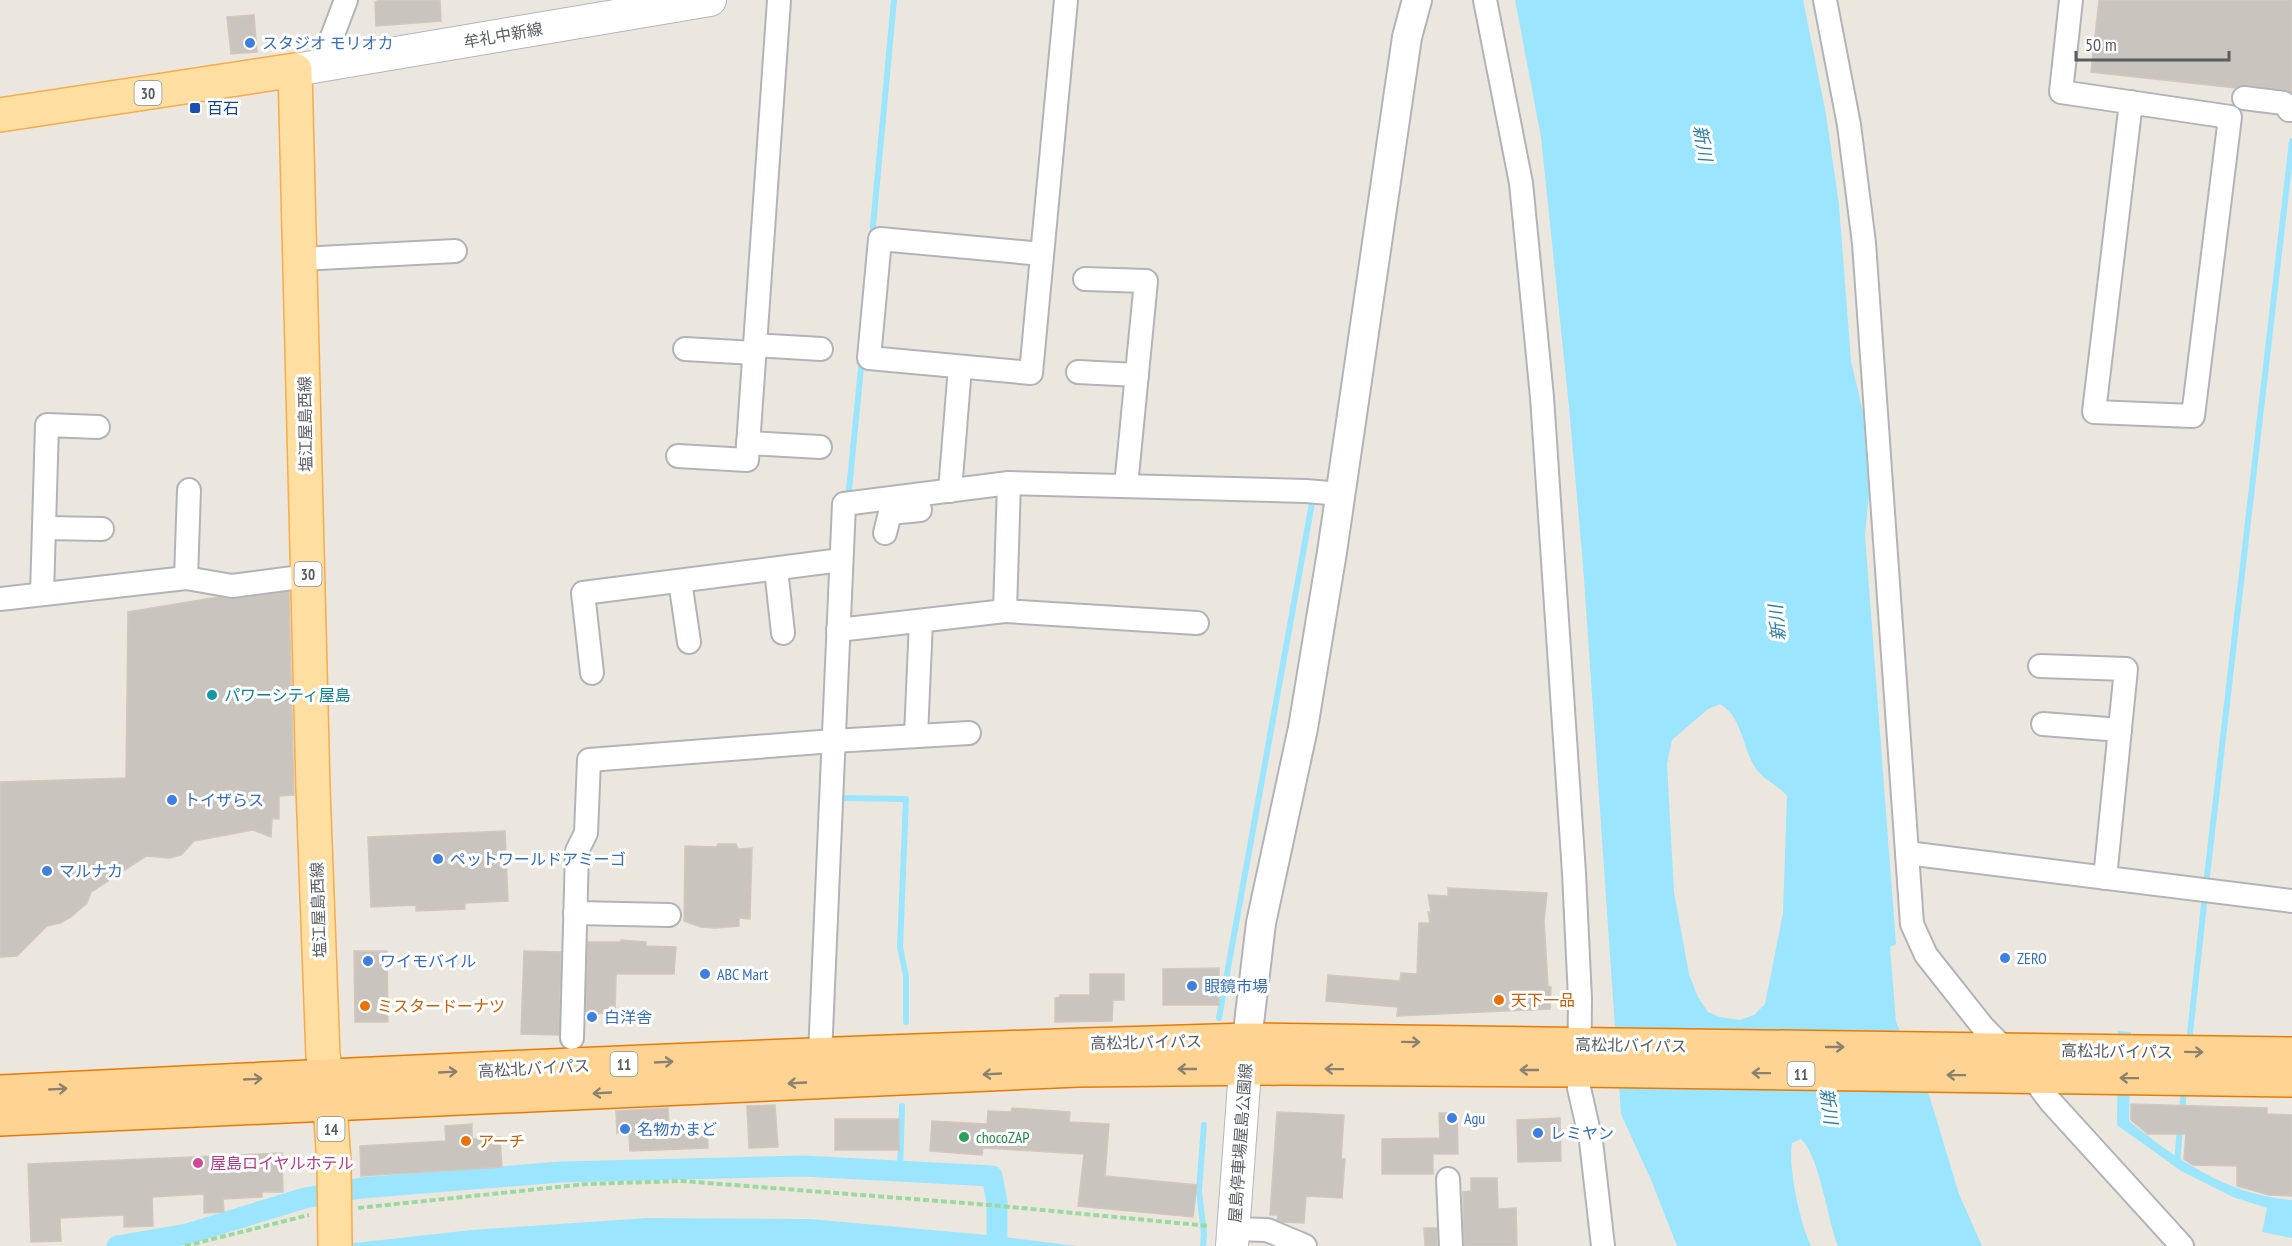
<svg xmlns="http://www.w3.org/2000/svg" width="2292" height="1246" font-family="'PT Sans Narrow','Noto Sans JP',sans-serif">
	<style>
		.water { fill: #9ce5ff; fill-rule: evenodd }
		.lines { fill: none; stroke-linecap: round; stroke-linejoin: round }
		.stream { stroke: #9ce5ff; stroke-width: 6 }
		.canal { stroke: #9ce5ff; stroke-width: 21 }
		.building { fill: #c9c4be; stroke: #d1c7bd; stroke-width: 1.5 }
		.minor-casing { stroke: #b0b4b8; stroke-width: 26 }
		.tertiary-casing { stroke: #b0b4b8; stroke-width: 32 }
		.secondary-casing { stroke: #b1b6bb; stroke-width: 34 }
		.primary-casing { stroke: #faaa49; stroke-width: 36 }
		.trunk-casing { stroke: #eb7900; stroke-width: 36 }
		.path { stroke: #9bd9a0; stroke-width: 4; stroke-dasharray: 6 3; stroke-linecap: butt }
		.minor { stroke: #fff; stroke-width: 22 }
		.tertiary { stroke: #fff; stroke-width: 28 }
		.secondary { stroke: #fff; stroke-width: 32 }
		.primary { stroke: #ffdfa1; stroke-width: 33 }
		.trunk { stroke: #ffd492; stroke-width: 33 }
		.oneway { stroke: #8a8170 }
		.shop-dot { fill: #3f7fe0; stroke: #fff; stroke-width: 2 }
		.transit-dot { fill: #1a4fb4; stroke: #fff; stroke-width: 2 }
		.culture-dot { fill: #0f9aa8; stroke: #fff; stroke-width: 2 }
		.food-dot { fill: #e8710a; stroke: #fff; stroke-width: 2 }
		.leisure-dot { fill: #2e9e5b; stroke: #fff; stroke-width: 2 }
		.hotel-dot { fill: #d1479c; stroke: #fff; stroke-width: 2 }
		.labels { text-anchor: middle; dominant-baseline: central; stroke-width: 6; stroke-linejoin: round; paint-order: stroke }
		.shield { fill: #fff; stroke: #8a8e90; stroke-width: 1.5 }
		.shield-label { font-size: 15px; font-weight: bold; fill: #585d61 }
		.street-label { font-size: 16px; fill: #585d61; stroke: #fff }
		.shop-label { font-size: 16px; fill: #366cbe; stroke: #fff; text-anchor: start }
		.transit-label { font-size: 16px; fill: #164399; stroke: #fff; text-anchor: start }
		.culture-label { font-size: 16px; fill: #0d838f; stroke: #fff; text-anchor: start }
		.food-label { font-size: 16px; fill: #c56008; stroke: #fff; text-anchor: start }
		.leisure-label { font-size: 16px; fill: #27864d; stroke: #fff; text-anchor: start }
		.hotel-label { font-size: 16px; fill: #b23c85; stroke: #fff; text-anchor: start }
		.water-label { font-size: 18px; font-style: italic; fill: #2f7da4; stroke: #fff }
	</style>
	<rect width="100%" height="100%" fill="#ece7de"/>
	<g class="water">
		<path d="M1515 0H1803L1826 114 1839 205 1851 361 1863 412 1869 493 1865 535 1896 944 1890 947 1896 1022 1930 1098 1959 1194 1982 1246H1838C1827 1219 1820 1157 1801 1139L1792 1143C1788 1168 1800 1223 1811 1246H1677L1651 1180 1621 1114 1583 565 1569 407 1541 137ZM1720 704C1743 718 1742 748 1756 769 1765 781 1778 785 1787 796L1783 913 1765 1004 1754 1015 1740 1020 1720 1017 1708 1012 1698 997 1689 974 1674 892 1667 764 1672 740 1708 709Z"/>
		<path d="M2118 1031 2131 1032 2129 1121C2177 1160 2228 1195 2292 1200V1238L2262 1232 2267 1208 2233 1197 2181 1171 2117 1125Z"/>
		<path d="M647 1218 810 1219 987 1235 1077 1246H327L471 1230Z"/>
	</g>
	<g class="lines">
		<g class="stream">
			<path d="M872 237 894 0"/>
			<path d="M848 500 862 358"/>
			<path d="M837 798 906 799 900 947 906 976V1022"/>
			<path d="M2206 885 2292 141"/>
			<path d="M1219 1018 1312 503"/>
			<path d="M2189 1043 2205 895"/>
			<path d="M2182 1112 2184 1089"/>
			<path d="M2179 1164 2177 1163 2180 1128"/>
			<path d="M900 1172 902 1106"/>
			<path d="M1203 1246 1204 1234 1199 1191 1204 1125"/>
		</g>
		<path class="canal" d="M117 1246 187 1234 305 1198 361 1188 561 1172 803 1166 992 1176 997 1202V1246"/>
	</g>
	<g class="building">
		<path d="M380 0H440L441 21 376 26 375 2Z"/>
		<path d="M2099 0H2292V92L2286 90 2246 85 2236 88 2091 72Z"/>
		<path d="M254 15 257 52 231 54 227 17Z"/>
		<path d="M289 592 294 795 279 796V819H272L271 837 253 830 194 841 181 855 169 858 146 856 91 892 87 903 71 917 60 923 47 926 17 956 0 957V782L126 778 128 612 218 597 234 599Z"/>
		<path d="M505 831 508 901 465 903V909L416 911V905L371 907 368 837Z"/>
		<path d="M718 844H736L738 849 752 848 750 919 739 918V926L715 928 701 927 684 921 685 846 716 847Z"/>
		<path d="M1448 888 1547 893 1544 921 1548 986 1551 987 1550 1009 1397 1016 1398 1007 1326 1001 1328 975 1400 981 1401 973 1417 974 1419 923H1430L1428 912H1431L1428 895 1448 896Z"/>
		<path d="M621 940 646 942V946L676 947 674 974H616L615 1012 594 1014 586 1011 588 942H621Z"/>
		<path d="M354 951H387L388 1022H355Z"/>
		<path d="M524 951 561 952 559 1035 521 1034Z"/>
		<path d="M1219 968V1005H1163V969Z"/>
		<path d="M1090 974H1124V1000H1113L1112 1021 1055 1022V998L1060 997V995H1090Z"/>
		<path d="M2131 1104 2267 1108V1114L2292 1115V1196L2269 1195 2237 1186V1166L2193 1165 2184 1159 2186 1134H2148L2131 1120Z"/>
		<path d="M775 1105 778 1147 749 1148 747 1106Z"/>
		<path d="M668 1108 669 1125 707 1123 708 1148 630 1151 629 1133H617L616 1111Z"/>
		<path d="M1012 1108 1070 1112 1069 1122 1109 1124 1105 1176 1197 1185 1193 1217 1078 1206 1084 1154 983 1148 982 1155 930 1151 932 1121 987 1124 988 1111 1011 1112Z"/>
		<path d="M1277 1112 1344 1115 1341 1159H1345L1342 1198 1306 1196 1304 1223 1282 1222 1277 1220 1278 1215H1270Z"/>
		<path d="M1439 1113H1457L1458 1154H1433V1174H1382V1139L1440 1138Z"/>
		<path d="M1560 1118 1561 1161 1518 1162 1517 1120Z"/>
		<rect x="835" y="1119" width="64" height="31"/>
		<path d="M472 1124V1139L500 1137 502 1167 361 1176 360 1146 446 1141 445 1126Z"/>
		<path d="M282 1153 283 1192H262V1197L223 1199 224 1212 204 1213V1194L152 1197 153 1226 124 1227V1215L60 1218 61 1241 31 1242 28 1164Z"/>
		<path d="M1471 1178H1497L1498 1209 1516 1208 1517 1246H1464L1463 1192 1471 1191Z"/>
		<path d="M1424 1228H1437V1246H1425Z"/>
	</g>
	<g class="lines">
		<g class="minor-casing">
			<g id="minor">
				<path d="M1485 0 1521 183 1542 397 1574 873 1580 999 1579 1088 1591 1141 1603 1246"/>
				<path d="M1825 0 1849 125 1864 243 1907 853 2292 901"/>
				<path d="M2071 0 2061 92 2230 117 2193 416 2094 412 2131 102"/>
				<path d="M321 66 346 0"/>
				<path d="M2244 98 2284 103 2289 110H2292"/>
				<path d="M1042 254 880 239 869 358 1031 373 1066 0"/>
				<path d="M300 259 455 251"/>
				<path d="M1085 279 1146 281 1126 486"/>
				<path d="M755 345 821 349"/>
				<path d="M685 349 754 353"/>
				<path d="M1078 372 1137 375"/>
				<path d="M748 443 820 447"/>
				<path d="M678 456 747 460 779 0"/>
				<path d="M1009 483 1005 611 1197 623"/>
				<path d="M950 491 960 367"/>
				<path d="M44 528 102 529"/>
				<path d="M885 533 890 513 920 510"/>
				<path d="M776 569 783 633"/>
				<path d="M186 578 189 490"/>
				<path d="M680 581 689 642"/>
				<path d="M42 594 47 425 98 427"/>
				<path d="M0 599 186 578 232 586 308 576"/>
				<path d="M838 630 1005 611"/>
				<path d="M2040 666 2126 669 2105 878"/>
				<path d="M592 673 583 593 841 560"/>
				<path d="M2043 724 2120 730"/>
				<path d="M916 736 921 621"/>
				<path d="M1907 853 1912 924 1926 955 1983 1027 2032 1077 2050 1101 2182 1246"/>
				<path d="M575 913 669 915"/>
				<path d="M572 1038 577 851 586 833 589 760 833 741 969 733"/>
				<path d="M820 1055 844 504 1009 483 1306 491 1341 494"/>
				<path d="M1448 1179 1451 1246"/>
				<path d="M1233 1229 1267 1230 1305 1246"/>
			</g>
		</g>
		<g class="tertiary-casing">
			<path id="tertiary" d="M1247 1040 1261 923 1303 728 1332 552 1407 37 1417 0"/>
		</g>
		<g class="secondary-casing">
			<g id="secondary">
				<path d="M295 70 710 0"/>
				<path d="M1232 1246 1247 1044"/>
			</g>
		</g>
		<g class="primary-casing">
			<path id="primary" d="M0 115 295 70 313 788 323 1056 328 1077 334 1163 335 1246"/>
		</g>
		<g class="trunk-casing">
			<g id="trunk">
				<path d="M0 1092C416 1071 831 1052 1247 1040L2292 1054"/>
				<path d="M0 1119 1077 1070 1283 1068 1578 1070 2292 1080"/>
			</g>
		</g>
		<g class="path">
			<path d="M358 1208 587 1184 682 1181 990 1205 1209 1226"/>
			<path d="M185 1246 309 1215"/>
		</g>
		<use href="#minor" class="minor"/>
		<use href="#tertiary" class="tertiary"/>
		<use href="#secondary" class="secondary"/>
		<use href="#primary" class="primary"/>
		<use href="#trunk" class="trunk"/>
	</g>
	<defs><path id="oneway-shaft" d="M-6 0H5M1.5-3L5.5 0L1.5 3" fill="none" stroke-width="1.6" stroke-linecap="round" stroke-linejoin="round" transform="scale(1.5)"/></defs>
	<g class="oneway">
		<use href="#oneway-shaft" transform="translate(1411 1042) rotate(1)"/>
		<use href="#oneway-shaft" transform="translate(1835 1047)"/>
		<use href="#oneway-shaft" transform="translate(2194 1052) rotate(1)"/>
		<use href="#oneway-shaft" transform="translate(664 1062) rotate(-3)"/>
		<use href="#oneway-shaft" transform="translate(1187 1069) rotate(180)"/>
		<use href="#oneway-shaft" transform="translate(1334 1069) rotate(-179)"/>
		<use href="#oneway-shaft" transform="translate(1529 1070) rotate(-180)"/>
		<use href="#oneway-shaft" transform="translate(448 1072) rotate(-3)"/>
		<use href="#oneway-shaft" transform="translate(1761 1073) rotate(-179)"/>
		<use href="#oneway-shaft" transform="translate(992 1074) rotate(177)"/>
		<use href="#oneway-shaft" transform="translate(1956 1075) rotate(-179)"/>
		<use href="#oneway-shaft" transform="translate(2129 1078) rotate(-179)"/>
		<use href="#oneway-shaft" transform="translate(253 1079) rotate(-3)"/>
		<use href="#oneway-shaft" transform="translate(797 1083) rotate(177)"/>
		<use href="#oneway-shaft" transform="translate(58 1089) rotate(-3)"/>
		<use href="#oneway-shaft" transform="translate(602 1093) rotate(177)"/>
	</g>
	<g class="shop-dot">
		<circle cx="250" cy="43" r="6"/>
		<circle cx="172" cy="800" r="6"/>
		<circle cx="438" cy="859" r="6"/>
		<circle cx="47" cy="871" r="6"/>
		<circle cx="2005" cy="958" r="6"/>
		<circle cx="368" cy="961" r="6"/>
		<circle cx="705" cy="974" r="6"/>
		<circle cx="1192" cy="986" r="6"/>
		<circle cx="592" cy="1017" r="6"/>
		<circle cx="1452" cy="1118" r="6"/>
		<circle cx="625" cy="1129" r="6"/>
		<circle cx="1538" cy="1133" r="6"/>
	</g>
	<rect class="transit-dot" x="189" y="102" width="12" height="12" rx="3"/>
	<circle class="culture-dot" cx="212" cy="695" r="6"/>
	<g class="food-dot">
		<circle cx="1499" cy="1000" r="6"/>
		<circle cx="365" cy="1006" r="6"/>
		<circle cx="466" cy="1141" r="6"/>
	</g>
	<circle class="leisure-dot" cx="964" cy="1137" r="6"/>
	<circle class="hotel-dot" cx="198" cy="1163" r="6"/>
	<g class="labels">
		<g class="shield">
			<rect x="134.5" y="81" width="27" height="24" rx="4.5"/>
			<rect x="294.5" y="562" width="27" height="24" rx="4.5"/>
			<rect x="610.5" y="1052" width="27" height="24" rx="4.5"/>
			<rect x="1787.5" y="1062" width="27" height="24" rx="4.5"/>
			<rect x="317.5" y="1117" width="27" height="24" rx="4.5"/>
		</g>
		<g class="shield-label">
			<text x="148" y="93">30</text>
			<text x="308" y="574">30</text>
			<text x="624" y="1064">11</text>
			<text x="1801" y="1074">11</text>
			<text x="331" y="1129">14</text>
		</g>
		<g class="street-label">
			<text transform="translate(503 35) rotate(-10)">牟礼中新線</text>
			<text transform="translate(305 424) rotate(-91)">塩江屋島西線</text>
			<text transform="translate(318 910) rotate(-92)">塩江屋島西線</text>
			<text transform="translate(1146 1042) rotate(-1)">高松北バイパス</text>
			<text transform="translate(1631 1045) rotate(1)">高松北バイパス</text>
			<text transform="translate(2117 1051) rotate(1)">高松北バイパス</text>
			<text transform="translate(534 1068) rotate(-3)">高松北バイパス</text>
			<text transform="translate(1240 1143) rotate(-86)">屋島停車場屋島公園線</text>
		</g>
		<g class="shop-label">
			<text x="262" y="43">スタジオ モリオカ</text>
			<text x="184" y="800">トイザらス</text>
			<text x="450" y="859">ペットワールドアミーゴ</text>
			<text x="59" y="871">マルナカ</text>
			<text x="2017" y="958">ZERO</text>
			<text x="380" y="961">ワイモバイル</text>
			<text x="717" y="974">ABC Mart</text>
			<text x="1204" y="986">眼鏡市場</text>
			<text x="604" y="1017">白洋舎</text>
			<text x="1464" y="1118">Agu</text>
			<text x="637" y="1129">名物かまど</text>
			<text x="1550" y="1133">レミヤン</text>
		</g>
		<g class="transit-label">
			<text x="207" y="108">百石</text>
		</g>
		<g class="culture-label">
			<text x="224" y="695">パワーシティ屋島</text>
		</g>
		<g class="food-label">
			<text x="1511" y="1000">天下一品</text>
			<text x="377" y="1006">ミスタードーナツ</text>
			<text x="478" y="1141">アーチ</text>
		</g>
		<g class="leisure-label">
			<text x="976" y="1137">chocoZAP</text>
		</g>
		<g class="hotel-label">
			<text x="210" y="1163">屋島ロイヤルホテル</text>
		</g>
		<g class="water-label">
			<text transform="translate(1703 143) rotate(80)">新川</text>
			<text transform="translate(1777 623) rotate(-96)">新川</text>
			<text transform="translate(1829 1106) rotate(82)">新川</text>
		</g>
	</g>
	<path d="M2076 51v9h153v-9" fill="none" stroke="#585d61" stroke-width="3"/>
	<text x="2085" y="51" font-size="18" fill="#585d61" stroke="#ffffff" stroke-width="4.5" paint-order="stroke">50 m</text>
</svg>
